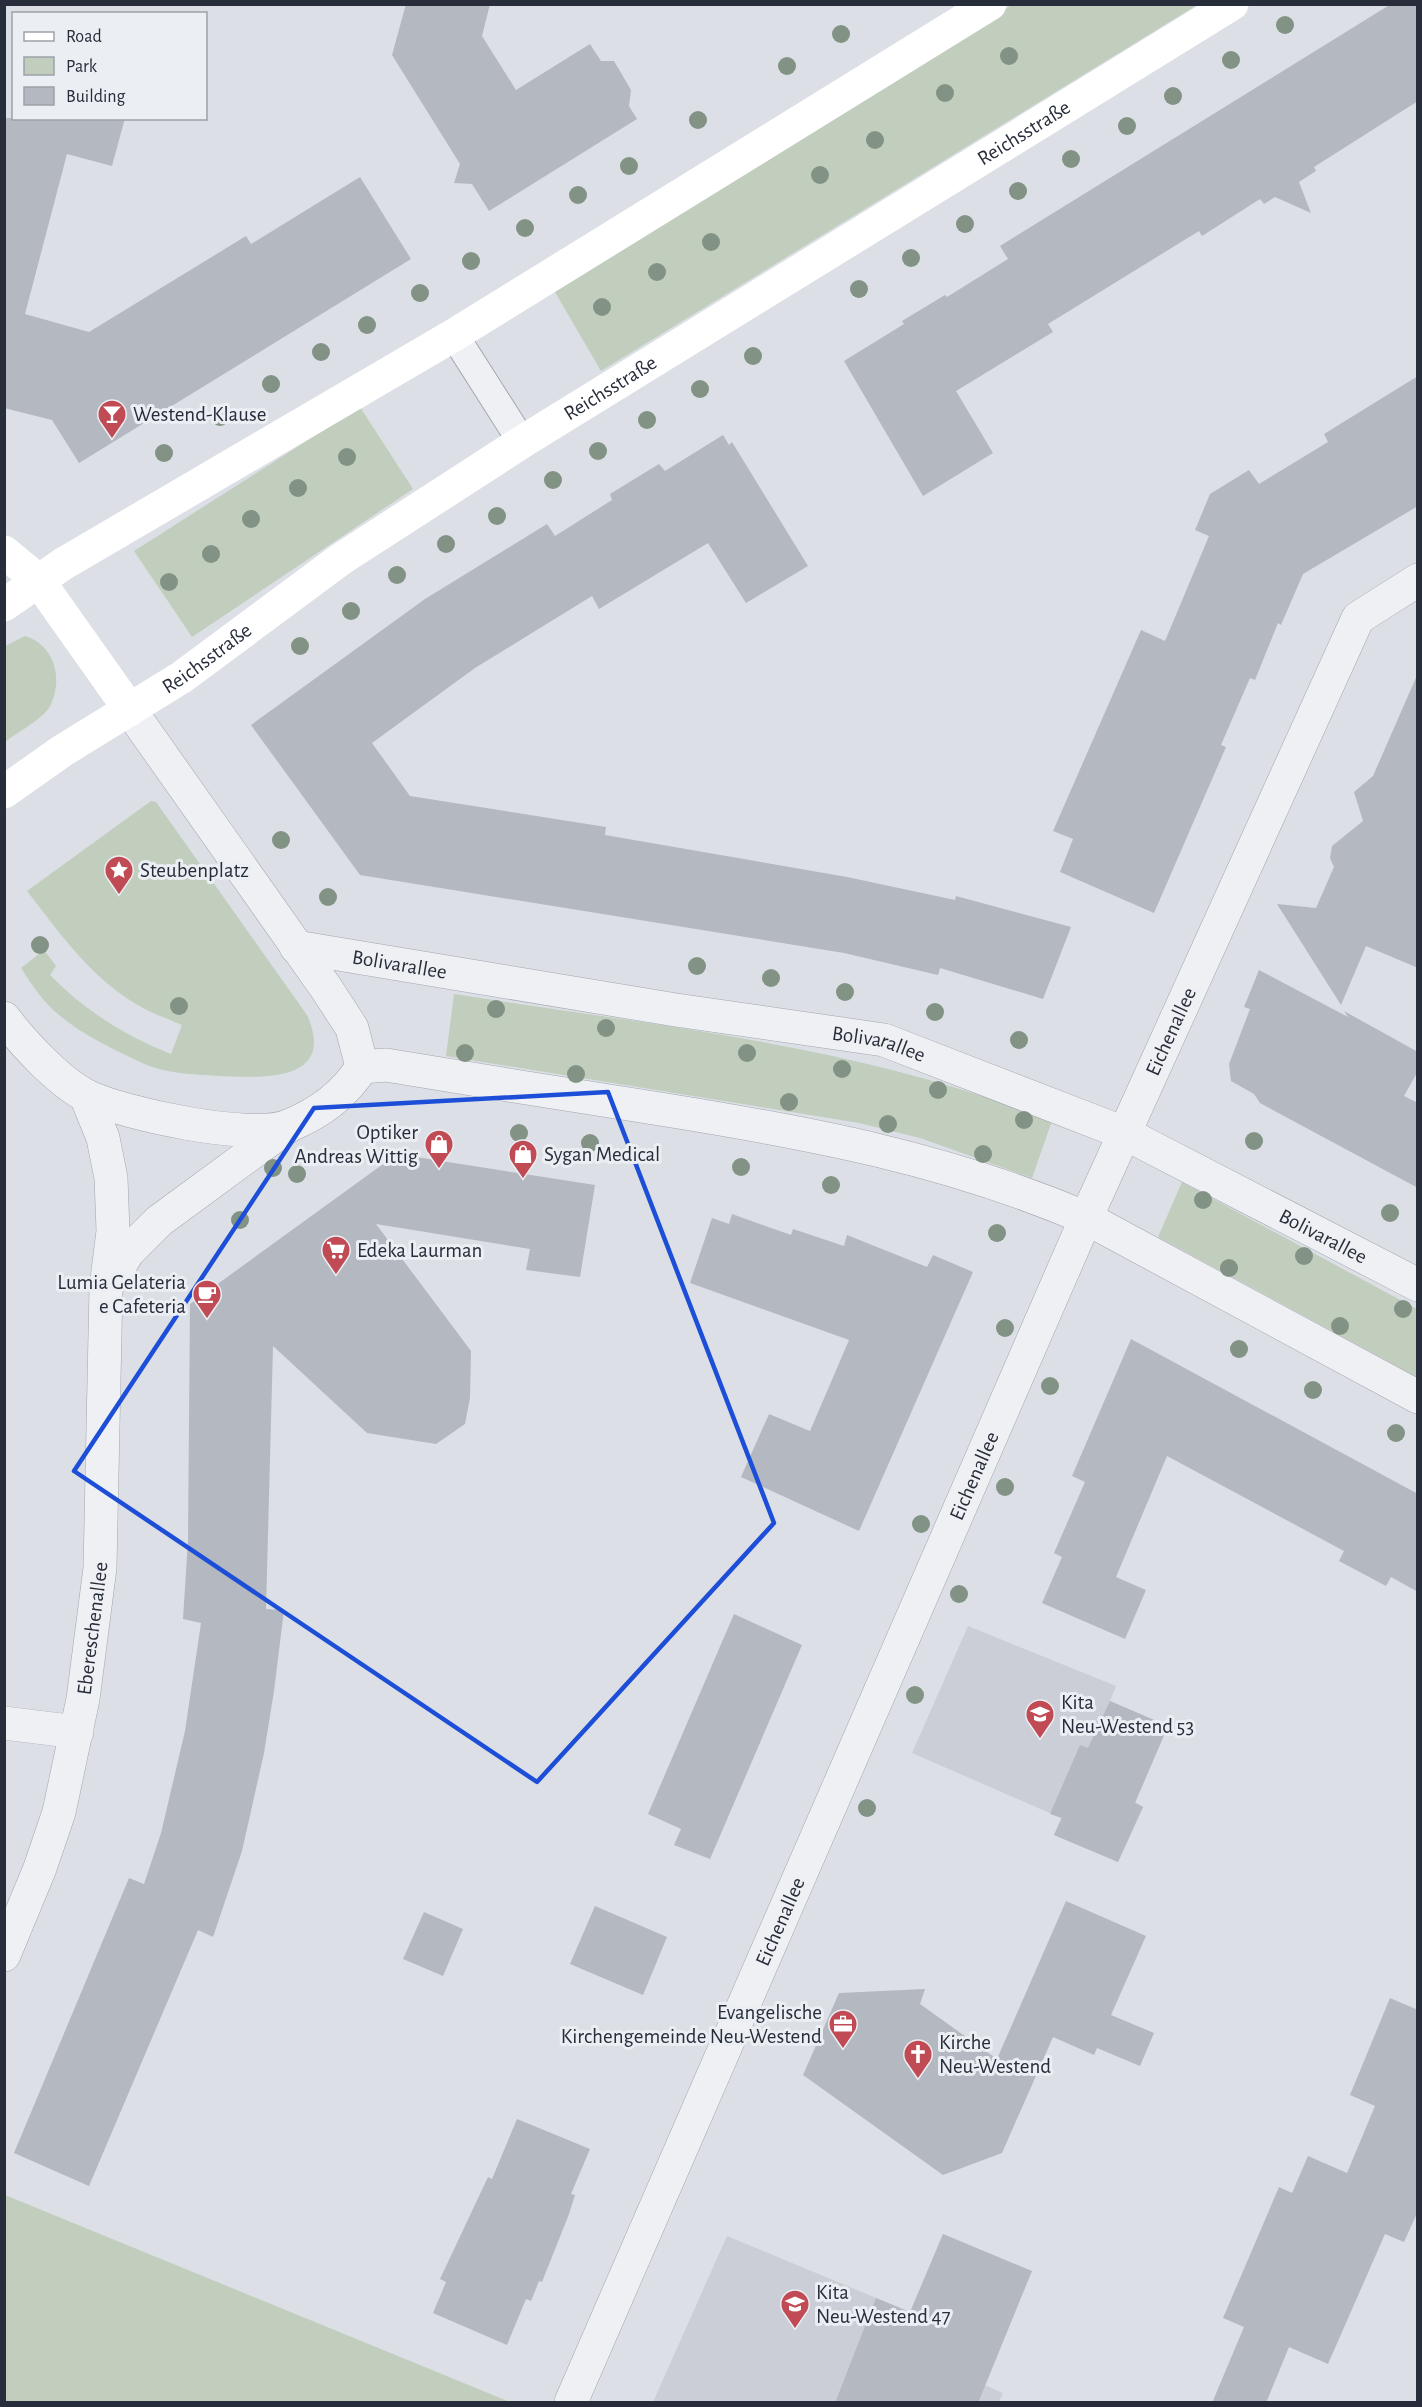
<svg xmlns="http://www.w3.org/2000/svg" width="1422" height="2407" font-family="'Alegreya Sans',sans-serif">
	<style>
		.built { fill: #cbced6 }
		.green { fill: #c1cebe }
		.building { fill: #b4b8c1 }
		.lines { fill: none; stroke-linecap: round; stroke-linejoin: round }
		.service-casing { stroke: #a2a6ae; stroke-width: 30 }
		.minor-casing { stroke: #a2a6ae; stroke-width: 34 }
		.tertiary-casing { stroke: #a2a6ae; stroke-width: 34 }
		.service { stroke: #eff0f4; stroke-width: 28 }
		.minor { stroke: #eff0f4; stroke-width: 33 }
		.tertiary { stroke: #eff0f4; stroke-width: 33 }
		.secondary { stroke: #fff; stroke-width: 33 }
		.tree { fill: #829385 }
		.marked { fill: none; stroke: #1d4ed8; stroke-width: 4.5; stroke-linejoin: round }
		.labels { text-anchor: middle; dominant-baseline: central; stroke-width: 6; stroke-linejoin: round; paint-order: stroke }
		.street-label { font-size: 21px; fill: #272d3a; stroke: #ebeef3 }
		.poi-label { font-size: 21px; fill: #272d3a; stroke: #ebeef3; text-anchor: start }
	</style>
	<rect width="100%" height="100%" fill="#dcdfe5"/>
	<g class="built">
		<path d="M968 1626 1116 1686 1110 1701 1168 1726 1135 1802 1143 1807 1118 1862 1054 1835 1061 1818 912 1753Z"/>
		<path d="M727 2236 910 2312 899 2348 1003 2393 999 2402H653Z"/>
	</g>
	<g class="green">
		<path d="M1012 5H1197L601 371 552 287Z"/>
		<path d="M360 407 413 489 192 637 134 551Z"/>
		<path d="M25 636C56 645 64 682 49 708 42 719 15 734 5 742V646Z"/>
		<path d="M151 801 156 802 307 1015C337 1082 263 1078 219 1076 193 1074 167 1074 142 1063 115 1050 81 1034 59 1015 43 1002 32 985 21 968L44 950 56 966 50 975C84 1010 125 1036 171 1054L182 1025C167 1018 150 1013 136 1004 90 977 59 932 27 891Z"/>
		<path d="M454 994C657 1026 860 1045 1052 1121L1032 1178 920 1138 859 1123 446 1056Z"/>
		<path d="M1182 1182 1417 1309V1377L1158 1237Z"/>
		<path d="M4 2195H5L510 2402H5Z"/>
	</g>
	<g class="building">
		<path d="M406 4H490L482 36 516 90 590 44 601 61H614L631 90 629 106 637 119 489 211 472 184 454 183 460 164 392 55Z"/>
		<path d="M1391 4H1418V101L1314 167 1316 171 1299 182 1311 213 1275 197 1264 204 1260 199 1202 236 1199 231 1048 324 1053 332 956 391 993 453 923 496 844 361 904 324 902 321 945 295 947 297 1008 259 1000 246Z"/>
		<path d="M4 118H125L112 166 67 154 25 314 89 332 246 236 251 244 360 177 411 259 79 463 52 420 4 408Z"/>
		<path d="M1418 376V506L1303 574 1281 625 1278 623 1255 680 1250 678 1221 745 1226 747 1154 913 1060 872 1073 839 1053 831 1141 630 1165 641 1209 536 1195 530 1210 494 1249 470 1259 484 1328 442 1324 434Z"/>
		<path d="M723 435 729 445 732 442 808 566 746 603 708 543 599 609 592 596 475 668 372 743 410 796 606 827 605 835 847 877 955 900 956 896 1071 927 1043 999 940 968 938 975 844 953 360 875 251 725 425 599 547 524 555 536 612 500 610 494 659 464 665 471Z"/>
		<path d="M1418 673V968L1366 946 1341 1005 1277 904 1316 908 1334 867 1330 858 1332 846 1363 821 1354 792 1373 776Z"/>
		<path d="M1259 970 1348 1017 1344 1011 1418 1052V1071L1404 1096 1418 1103V1188L1260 1103 1254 1094 1231 1081 1229 1064 1250 1009 1244 1007Z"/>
		<path d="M397 1154 595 1185 580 1277 526 1270 530 1249 376 1224 471 1351 470 1398 465 1424 436 1444 367 1433 273 1346 266 1609 284 1610 274 1691 264 1753 242 1851 213 1937 198 1930 89 2186 14 2153 129 1878 144 1884 161 1833 185 1731 201 1623 183 1619 188 1540 190 1304Z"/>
		<path d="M732 1214 791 1235 793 1229 844 1246 847 1235 927 1267 933 1255 973 1272 859 1531 741 1477 769 1414 810 1431 849 1340 690 1283 712 1218 729 1224Z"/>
		<path d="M1131 1339 1418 1494V1592L1391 1577 1386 1586 1339 1561 1344 1551 1167 1456 1116 1577 1146 1590 1125 1639 1042 1603 1062 1557 1054 1553 1085 1482 1072 1476Z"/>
		<path d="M734 1614 802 1645 710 1859 674 1845 681 1829 648 1814Z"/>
		<path d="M1110 1701 1168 1726 1135 1803 1143 1807 1118 1862 1054 1835 1062 1818 1050 1814 1080 1745 1088 1748Z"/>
		<path d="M1066 1901 1146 1936 1111 2015 1154 2033 1140 2066 1097 2048 1094 2055 1053 2037 1002 2153 943 2175 803 2075 839 1993 925 1989 920 2004 997 2059Z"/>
		<path d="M595 1906 667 1937 643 1995 570 1964Z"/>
		<path d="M424 1912 463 1929 443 1976 403 1959Z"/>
		<path d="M1390 1998 1418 2010V2211L1404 2242 1385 2234 1328 2364 1289 2347 1266 2403H1212L1244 2327 1223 2318 1279 2187 1292 2193 1308 2156 1347 2173 1375 2106 1350 2095Z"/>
		<path d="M517 2119 590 2149 571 2194 575 2195 569 2214 542 2282 539 2281 531 2301 526 2299 507 2345 433 2313 446 2282 440 2279 488 2177 492 2179Z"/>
		<path d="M943 2234 1032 2271 978 2403H835L876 2298 910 2312Z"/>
	</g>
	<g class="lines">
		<g class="service-casing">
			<path id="service" d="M454 335 522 442"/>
		</g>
		<g class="minor-casing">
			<g id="minor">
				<path d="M109 1283 128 1252 159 1221 287 1127"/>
				<path d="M4 1723 77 1732"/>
				<path id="s1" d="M4 1955 40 1868 59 1812 83 1699 100 1568 106 1287 113 1231 111 1178 103 1138 86 1096"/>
				<path id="s2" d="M571 2402 1086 1218 1358 618 1418 580"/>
			</g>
		</g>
		<g class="tertiary-casing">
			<g id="tertiary">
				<path id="s3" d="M296 947 676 1010 884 1040 1124 1133 1418 1285"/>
				<path d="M4 1018C22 1042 60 1083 87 1096 124 1114 251 1141 288 1126 318 1114 345 1094 362 1067L352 1028 326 988 130 710"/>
				<path d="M362 1067 386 1065C477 1080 569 1095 660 1109 810 1133 945 1158 1086 1218L1418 1397"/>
			</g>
		</g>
		<use href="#service" class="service"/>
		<use href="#minor" class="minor"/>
		<use href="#tertiary" class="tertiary"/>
		<g class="secondary">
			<path d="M4 552 38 580 130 710"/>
			<path d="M4 605 63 564 454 335 990 4"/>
			<path id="s4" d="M4 792 62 751 182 677 341 559 522 442 1232 4"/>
		</g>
	</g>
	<g class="tree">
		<circle cx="1285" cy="25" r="9"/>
		<circle cx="841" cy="34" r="9"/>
		<circle cx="1009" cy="56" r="9"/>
		<circle cx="1231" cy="60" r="9"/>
		<circle cx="787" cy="66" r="9"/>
		<circle cx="945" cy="93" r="9"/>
		<circle cx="1173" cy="96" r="9"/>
		<circle cx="698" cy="120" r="9"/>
		<circle cx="1127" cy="126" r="9"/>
		<circle cx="875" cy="140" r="9"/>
		<circle cx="1071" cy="159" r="9"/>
		<circle cx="629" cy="166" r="9"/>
		<circle cx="820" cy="175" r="9"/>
		<circle cx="1018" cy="191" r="9"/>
		<circle cx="578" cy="195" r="9"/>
		<circle cx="965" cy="224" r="9"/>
		<circle cx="525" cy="228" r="9"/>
		<circle cx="711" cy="242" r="9"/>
		<circle cx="911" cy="258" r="9"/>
		<circle cx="471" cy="261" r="9"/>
		<circle cx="657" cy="272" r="9"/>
		<circle cx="859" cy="289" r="9"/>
		<circle cx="420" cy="293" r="9"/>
		<circle cx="602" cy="307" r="9"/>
		<circle cx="367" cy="325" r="9"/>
		<circle cx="321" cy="352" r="9"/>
		<circle cx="753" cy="356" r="9"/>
		<circle cx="271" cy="384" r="9"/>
		<circle cx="700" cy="389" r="9"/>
		<circle cx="220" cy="417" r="9"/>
		<circle cx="647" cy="420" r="9"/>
		<circle cx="598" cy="451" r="9"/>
		<circle cx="164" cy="453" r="9"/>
		<circle cx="347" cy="457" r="9"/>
		<circle cx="553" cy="480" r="9"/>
		<circle cx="298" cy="488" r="9"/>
		<circle cx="497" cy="516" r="9"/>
		<circle cx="251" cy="519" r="9"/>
		<circle cx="446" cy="544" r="9"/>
		<circle cx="211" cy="554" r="9"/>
		<circle cx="397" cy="575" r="9"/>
		<circle cx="169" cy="582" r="9"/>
		<circle cx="351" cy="611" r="9"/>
		<circle cx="300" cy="646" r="9"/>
		<circle cx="281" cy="840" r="9"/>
		<circle cx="328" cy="897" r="9"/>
		<circle cx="40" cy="945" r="9"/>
		<circle cx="697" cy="966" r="9"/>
		<circle cx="771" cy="978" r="9"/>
		<circle cx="845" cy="992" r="9"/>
		<circle cx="179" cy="1006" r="9"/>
		<circle cx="496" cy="1009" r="9"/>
		<circle cx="935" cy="1012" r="9"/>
		<circle cx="606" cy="1028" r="9"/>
		<circle cx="1019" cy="1040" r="9"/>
		<circle cx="465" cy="1053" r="9"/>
		<circle cx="747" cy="1053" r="9"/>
		<circle cx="842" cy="1069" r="9"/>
		<circle cx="576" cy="1074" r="9"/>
		<circle cx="938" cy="1090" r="9"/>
		<circle cx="789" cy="1102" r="9"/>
		<circle cx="1024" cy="1120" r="9"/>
		<circle cx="888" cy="1124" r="9"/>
		<circle cx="519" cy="1133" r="9"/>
		<circle cx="1254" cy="1141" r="9"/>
		<circle cx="590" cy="1143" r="9"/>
		<circle cx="983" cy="1154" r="9"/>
		<circle cx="741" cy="1167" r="9"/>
		<circle cx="273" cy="1168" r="9"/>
		<circle cx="297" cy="1174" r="9"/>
		<circle cx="831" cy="1185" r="9"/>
		<circle cx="1203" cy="1200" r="9"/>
		<circle cx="1390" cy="1213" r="9"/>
		<circle cx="240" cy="1220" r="9"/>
		<circle cx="997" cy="1233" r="9"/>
		<circle cx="1304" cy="1256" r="9"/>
		<circle cx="1229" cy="1268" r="9"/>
		<circle cx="1403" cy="1309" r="9"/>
		<circle cx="1340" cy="1326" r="9"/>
		<circle cx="1005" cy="1328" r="9"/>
		<circle cx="1239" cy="1349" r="9"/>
		<circle cx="1050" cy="1386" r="9"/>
		<circle cx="1313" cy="1390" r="9"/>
		<circle cx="1396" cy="1433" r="9"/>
		<circle cx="1005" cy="1487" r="9"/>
		<circle cx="921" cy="1524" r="9"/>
		<circle cx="959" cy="1594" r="9"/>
		<circle cx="915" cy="1695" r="9"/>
		<circle cx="867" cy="1808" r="9"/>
	</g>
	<path class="marked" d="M608 1092 774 1523 537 1782 74 1471 314 1108Z"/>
	<defs>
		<g id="bar-pin" transform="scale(1.5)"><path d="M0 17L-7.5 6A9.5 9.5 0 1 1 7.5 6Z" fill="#c04b54" stroke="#ebeef3"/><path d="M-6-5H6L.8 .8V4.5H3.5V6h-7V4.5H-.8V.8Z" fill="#fff"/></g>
		<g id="sight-pin" transform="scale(1.5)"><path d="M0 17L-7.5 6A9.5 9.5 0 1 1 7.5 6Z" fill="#c04b54" stroke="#ebeef3"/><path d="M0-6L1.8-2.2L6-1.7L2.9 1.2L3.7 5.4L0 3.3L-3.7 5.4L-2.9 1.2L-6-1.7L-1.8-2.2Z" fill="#fff"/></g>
		<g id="shop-pin" transform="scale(1.5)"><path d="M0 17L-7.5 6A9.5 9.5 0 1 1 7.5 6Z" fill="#c04b54" stroke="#ebeef3"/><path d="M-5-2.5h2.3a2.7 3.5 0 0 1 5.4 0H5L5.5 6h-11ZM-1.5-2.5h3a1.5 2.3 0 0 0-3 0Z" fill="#fff"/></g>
		<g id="supermarket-pin" transform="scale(1.5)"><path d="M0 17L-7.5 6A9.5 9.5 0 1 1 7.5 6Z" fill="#c04b54" stroke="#ebeef3"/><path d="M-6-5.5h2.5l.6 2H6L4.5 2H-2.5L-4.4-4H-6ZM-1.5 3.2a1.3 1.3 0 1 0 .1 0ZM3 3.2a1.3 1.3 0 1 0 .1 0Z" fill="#fff"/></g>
		<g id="cafe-pin" transform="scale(1.5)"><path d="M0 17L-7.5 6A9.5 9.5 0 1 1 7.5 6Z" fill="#c04b54" stroke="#ebeef3"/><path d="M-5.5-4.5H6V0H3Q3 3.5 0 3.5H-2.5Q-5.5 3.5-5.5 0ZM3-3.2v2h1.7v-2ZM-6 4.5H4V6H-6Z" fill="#fff"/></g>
		<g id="school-pin" transform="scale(1.5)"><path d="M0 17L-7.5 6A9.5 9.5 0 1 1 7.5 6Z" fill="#c04b54" stroke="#ebeef3"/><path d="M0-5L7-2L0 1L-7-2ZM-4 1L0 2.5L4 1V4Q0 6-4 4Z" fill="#fff"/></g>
		<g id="office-pin" transform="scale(1.5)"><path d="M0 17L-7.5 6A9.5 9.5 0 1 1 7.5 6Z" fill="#c04b54" stroke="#ebeef3"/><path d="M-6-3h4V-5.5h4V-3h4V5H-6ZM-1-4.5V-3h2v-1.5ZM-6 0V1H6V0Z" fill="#fff"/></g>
		<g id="church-pin" transform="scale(1.5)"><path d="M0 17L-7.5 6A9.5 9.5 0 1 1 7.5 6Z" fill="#c04b54" stroke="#ebeef3"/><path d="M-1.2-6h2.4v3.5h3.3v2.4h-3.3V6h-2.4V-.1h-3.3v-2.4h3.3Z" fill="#fff"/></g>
	</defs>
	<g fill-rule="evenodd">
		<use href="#bar-pin" x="112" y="414"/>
		<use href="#sight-pin" x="119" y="870"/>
		<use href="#shop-pin" x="439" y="1144"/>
		<use href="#shop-pin" x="523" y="1154"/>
		<use href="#supermarket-pin" x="336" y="1250"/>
		<use href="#cafe-pin" x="207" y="1294"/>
		<use href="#school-pin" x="1040" y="1714"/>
		<use href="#office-pin" x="843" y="2024"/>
		<use href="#church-pin" x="918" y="2054"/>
		<use href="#school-pin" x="795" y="2304"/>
	</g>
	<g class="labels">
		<g class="street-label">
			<text stroke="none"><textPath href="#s4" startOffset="1215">Reichsstraße</textPath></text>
			<text stroke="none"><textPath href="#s4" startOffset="729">Reichsstraße</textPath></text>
			<text stroke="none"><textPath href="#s4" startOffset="243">Reichsstraße</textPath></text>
			<text stroke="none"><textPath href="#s3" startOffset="105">Bolivarallee</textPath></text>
			<text stroke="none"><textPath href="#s2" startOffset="1496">Eichenallee</textPath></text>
			<text stroke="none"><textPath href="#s3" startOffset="591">Bolivarallee</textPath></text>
			<text stroke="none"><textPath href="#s3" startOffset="1077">Bolivarallee</textPath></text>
			<text stroke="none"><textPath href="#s2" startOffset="1010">Eichenallee</textPath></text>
			<text stroke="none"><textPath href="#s1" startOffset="340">Ebereschenallee</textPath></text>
			<text stroke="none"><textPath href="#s2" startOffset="524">Eichenallee</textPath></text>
		</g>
		<g class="poi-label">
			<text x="133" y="414">Westend-Klause</text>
			<text x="140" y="870">Steubenplatz</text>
			<text x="418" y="1132" text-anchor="end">Optiker<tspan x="418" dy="24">Andreas Wittig</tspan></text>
			<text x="544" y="1154">Sygan Medical</text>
			<text x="357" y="1250">Edeka Laurman</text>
			<text x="186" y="1282" text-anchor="end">Lumia Gelateria<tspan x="186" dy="24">e Cafeteria</tspan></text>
			<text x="1061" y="1702">Kita<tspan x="1061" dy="24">Neu-Westend 53</tspan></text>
			<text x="822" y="2012" text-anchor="end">Evangelische<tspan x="822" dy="24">Kirchengemeinde Neu-Westend</tspan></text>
			<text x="939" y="2042">Kirche<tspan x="939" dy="24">Neu-Westend</tspan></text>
			<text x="816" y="2292">Kita<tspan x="816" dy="24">Neu-Westend 47</tspan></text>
		</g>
	</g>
	<rect width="1422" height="2407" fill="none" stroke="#272d3a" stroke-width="12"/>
	<rect x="12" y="12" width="195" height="108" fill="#ebeef3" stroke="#9da1a9" stroke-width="1.5"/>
	<rect x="24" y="32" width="30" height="9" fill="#ffffff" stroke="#9da1a9" stroke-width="1.5"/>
	<text x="66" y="42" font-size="18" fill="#272d3a">Road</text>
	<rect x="24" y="57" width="30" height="18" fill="#c1cebe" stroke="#9da1a9" stroke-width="1.5"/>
	<text x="66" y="72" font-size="18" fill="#272d3a">Park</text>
	<rect x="24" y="87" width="30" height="18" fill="#b4b8c1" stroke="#9da1a9" stroke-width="1.5"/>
	<text x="66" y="102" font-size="18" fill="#272d3a">Building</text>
</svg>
